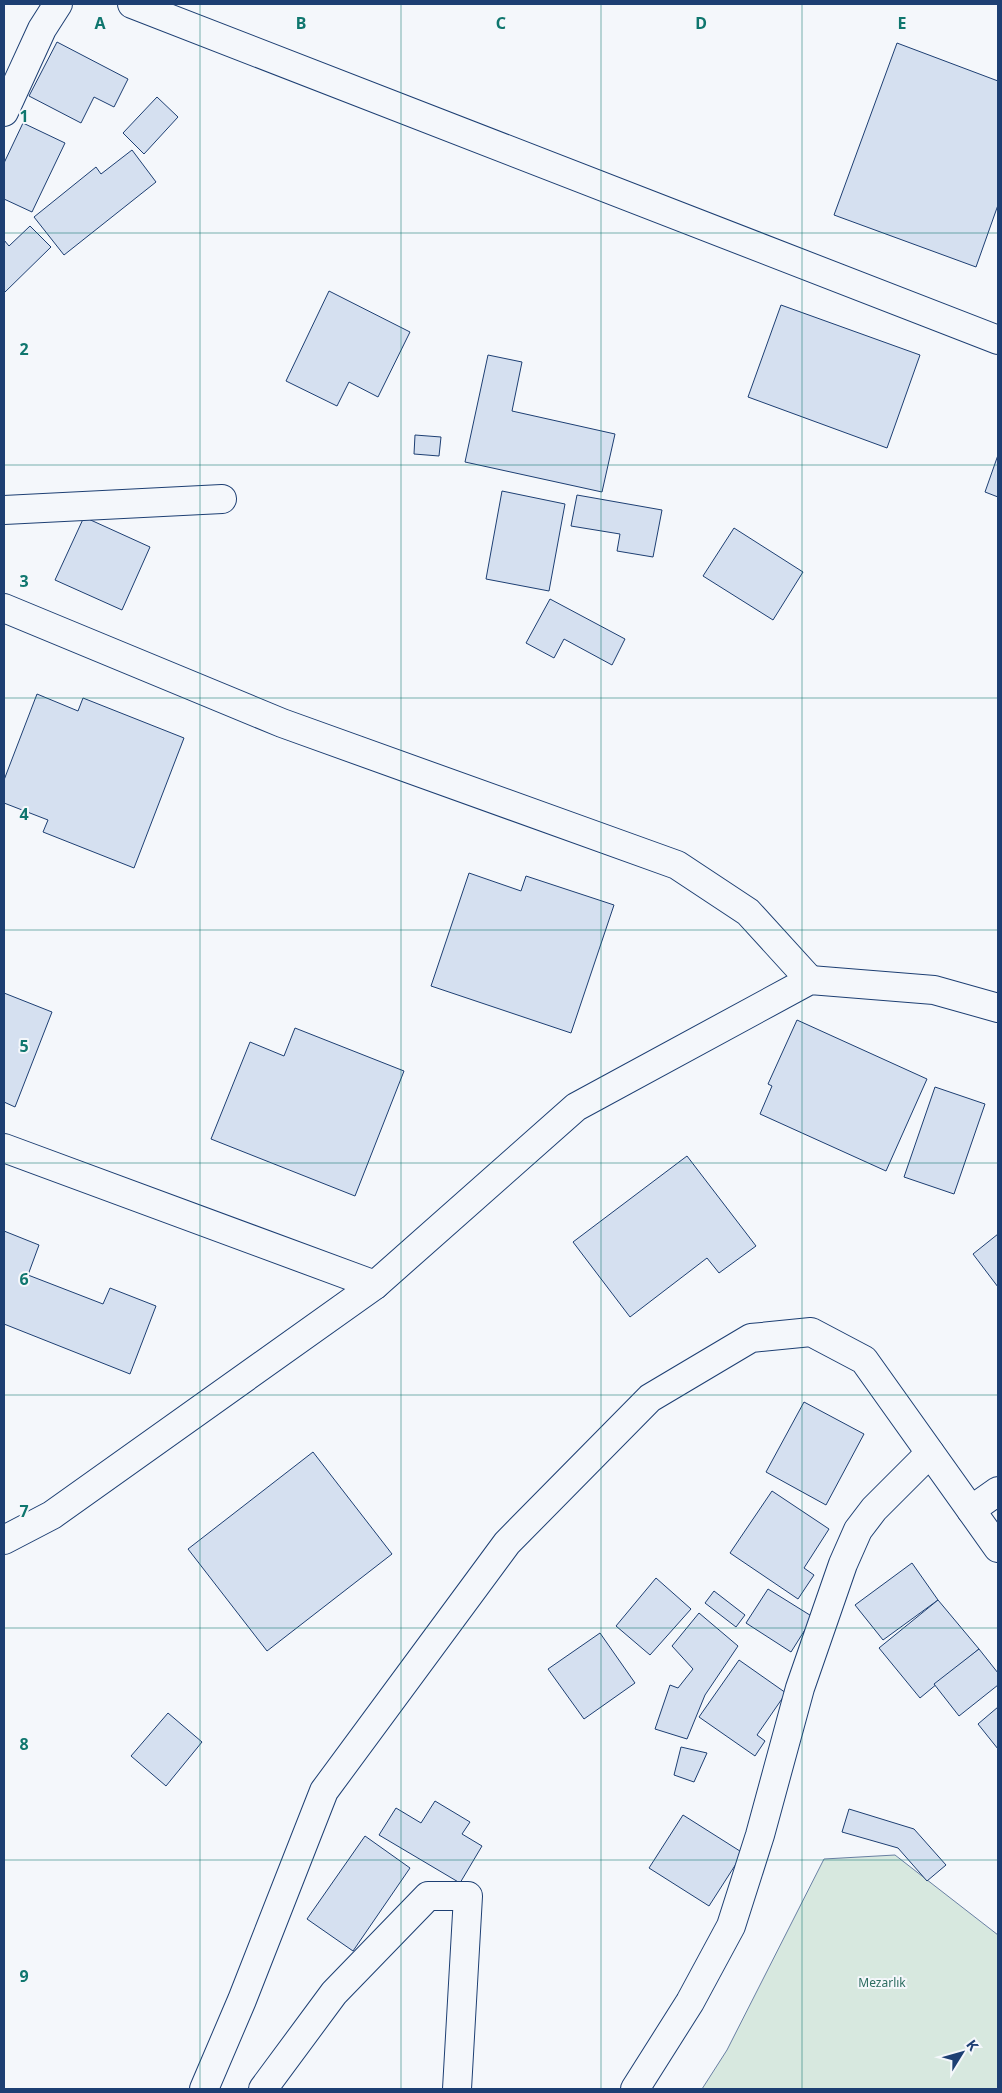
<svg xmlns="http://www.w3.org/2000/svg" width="1002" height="2093" font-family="'Noto Sans',sans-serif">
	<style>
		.green { fill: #d7e8df; stroke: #687fa3 }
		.building { fill: #d5e0f0; stroke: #1d3f73 }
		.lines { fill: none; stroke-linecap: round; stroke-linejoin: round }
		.street-casing { stroke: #1d3f73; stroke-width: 30 }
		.street { stroke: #f4f7fb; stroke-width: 28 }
		.grid { fill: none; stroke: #0f766e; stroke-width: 1; stroke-opacity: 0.55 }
		.labels { text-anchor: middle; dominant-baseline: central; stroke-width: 4; stroke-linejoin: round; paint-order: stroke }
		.park-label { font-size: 12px; fill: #2c6c60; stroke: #f4f7fb }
		.grid-label { font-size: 16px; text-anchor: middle; font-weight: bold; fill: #0f766e; stroke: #f4f7fb; stroke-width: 4; stroke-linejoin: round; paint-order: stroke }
	</style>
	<rect width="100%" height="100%" fill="#f4f7fb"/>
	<path class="green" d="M895 1855 998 1935V2089H702L727 2050 824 1859Z"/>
	<g class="building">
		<path d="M57 42 128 79 114 107 94 97 81 123 29 96Z"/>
		<path d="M897 43 998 81V205L976 267 834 215Z"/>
		<path d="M157 97 178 117 144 154 123 133Z"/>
		<path d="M23 123 65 143 32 212 4 199V163Z"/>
		<path d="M132 150 156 182 64 255 34 217 96 167 101 174Z"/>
		<path d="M30 226 51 247 4 293V240L9 246Z"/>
		<path d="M329 291 410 332 378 397 349 382 337 406 286 381Z"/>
		<path d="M781 305 920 355 887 448 748 397Z"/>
		<path d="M488 355 522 362 512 411 615 434 602 492 465 462Z"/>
		<path d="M415 435 441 437 439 456 414 454Z"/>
		<path d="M998 455V497L985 492Z"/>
		<path d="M502 491 565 504 549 591 486 579Z"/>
		<path d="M577 495 662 510 653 557 617 551 620 534 571 526Z"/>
		<path d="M84 517 150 547 122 610 55 580Z"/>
		<path d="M734 528 803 572 773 620 703 576Z"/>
		<path d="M550 599 625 639 612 665 564 639 554 658 526 643Z"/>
		<path d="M37 694 78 711 83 698 184 738 134 868 43 832 48 820 4 803V780Z"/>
		<path d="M469 873 521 891 526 876 614 905 571 1033 431 986Z"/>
		<path d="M4 993 52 1012 15 1107 4 1102Z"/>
		<path d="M797 1020 927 1079 886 1171 760 1114 772 1086 768 1084Z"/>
		<path d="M295 1028 404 1071 355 1196 211 1139 250 1042 284 1056Z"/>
		<path d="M935 1087 985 1104 954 1194 904 1177Z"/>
		<path d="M687 1156 756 1246 719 1273 707 1258 630 1317 573 1242Z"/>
		<path d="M4 1231 39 1245 28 1275 103 1304 110 1288 156 1306 130 1374 4 1324Z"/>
		<path d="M998 1234V1287L973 1254Z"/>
		<path d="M804 1402 864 1434 826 1505 766 1472Z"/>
		<path d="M313 1452 392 1554 267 1651 188 1549Z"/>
		<path d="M772 1491 829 1529 804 1568 814 1575 798 1599 730 1553Z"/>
		<path d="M912 1563 938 1600 883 1640 855 1605Z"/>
		<path d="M656 1578 691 1609 650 1655 616 1626Z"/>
		<path d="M768 1589 813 1617 791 1652 746 1623Z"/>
		<path d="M714 1591 745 1615 736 1627 705 1603Z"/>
		<path d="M938 1600 979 1649 920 1698 879 1648Z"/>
		<path d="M699 1613 738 1646 705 1695 687 1739 655 1729 670 1685 678 1688 693 1669 672 1646Z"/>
		<path d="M600 1633 635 1683 584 1719 548 1669Z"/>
		<path d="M979 1649 998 1673V1685L959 1716 934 1684Z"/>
		<path d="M739 1660 786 1693 757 1735 765 1741 755 1756 699 1717Z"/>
		<path d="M998 1707V1749L978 1724Z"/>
		<path d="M168 1713 202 1742 166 1786 131 1756Z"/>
		<path d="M681 1747 707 1753 694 1782 674 1775Z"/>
		<path d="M435 1801 470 1822 462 1834 482 1846 460 1883 379 1835 396 1808 421 1823Z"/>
		<path d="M849 1809 914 1829 946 1865 927 1881 898 1848 842 1832Z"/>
		<path d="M683 1815 743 1853 709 1906 649 1868Z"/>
		<path d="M365 1836 410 1868 353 1951 307 1919Z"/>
	</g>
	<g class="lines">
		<g class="street-casing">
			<g id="street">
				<path d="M132 4 998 340"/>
				<path d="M4 112 42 29 58 4"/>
				<path d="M4 510 222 499"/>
				<path d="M4 608 282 723 677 865 748 912 810 980"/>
				<path d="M4 1148 375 1285"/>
				<path d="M971 1510 998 1491"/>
				<path d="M4 1540 52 1515 375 1285 576 1107 810 980 934 990 998 1008"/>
				<path d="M204 2089 242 2000 324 1791 507 1543 650 1398 751 1338 811 1332 864 1360 998 1548"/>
				<path d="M263 2089 334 1993 428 1896H468L457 2089"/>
				<path d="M635 2089 690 2002 731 1926 760 1835 800 1688 843 1564 858 1530 874 1509 930 1453"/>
			</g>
		</g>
		<use href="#street" class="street"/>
	</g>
	<path class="grid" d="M200 4V2089M401 4V2089M601 4V2089M802 4V2089M4 233H998M4 465H998M4 698H998M4 930H998M4 1163H998M4 1395H998M4 1628H998M4 1860H998"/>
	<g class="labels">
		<g class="park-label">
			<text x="882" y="1982">Mezarlık</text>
		</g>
	</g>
	<g class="grid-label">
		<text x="100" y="29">A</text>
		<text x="301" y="29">B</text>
		<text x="501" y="29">C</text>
		<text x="701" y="29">D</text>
		<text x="902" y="29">E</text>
		<text x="24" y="122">1</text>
		<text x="24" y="355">2</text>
		<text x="24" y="587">3</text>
		<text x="24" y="820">4</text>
		<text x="24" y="1052">5</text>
		<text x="24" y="1285">6</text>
		<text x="24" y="1517">7</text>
		<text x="24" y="1750">8</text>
		<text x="24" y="1982">9</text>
	</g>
	<rect width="1002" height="2093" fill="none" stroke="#1d3f73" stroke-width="10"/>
	<g transform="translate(962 2053) rotate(53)" stroke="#f4f7fb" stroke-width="4" paint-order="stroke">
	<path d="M0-4L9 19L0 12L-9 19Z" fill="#1d3f73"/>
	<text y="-8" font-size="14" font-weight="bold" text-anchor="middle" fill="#1d3f73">K</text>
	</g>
</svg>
